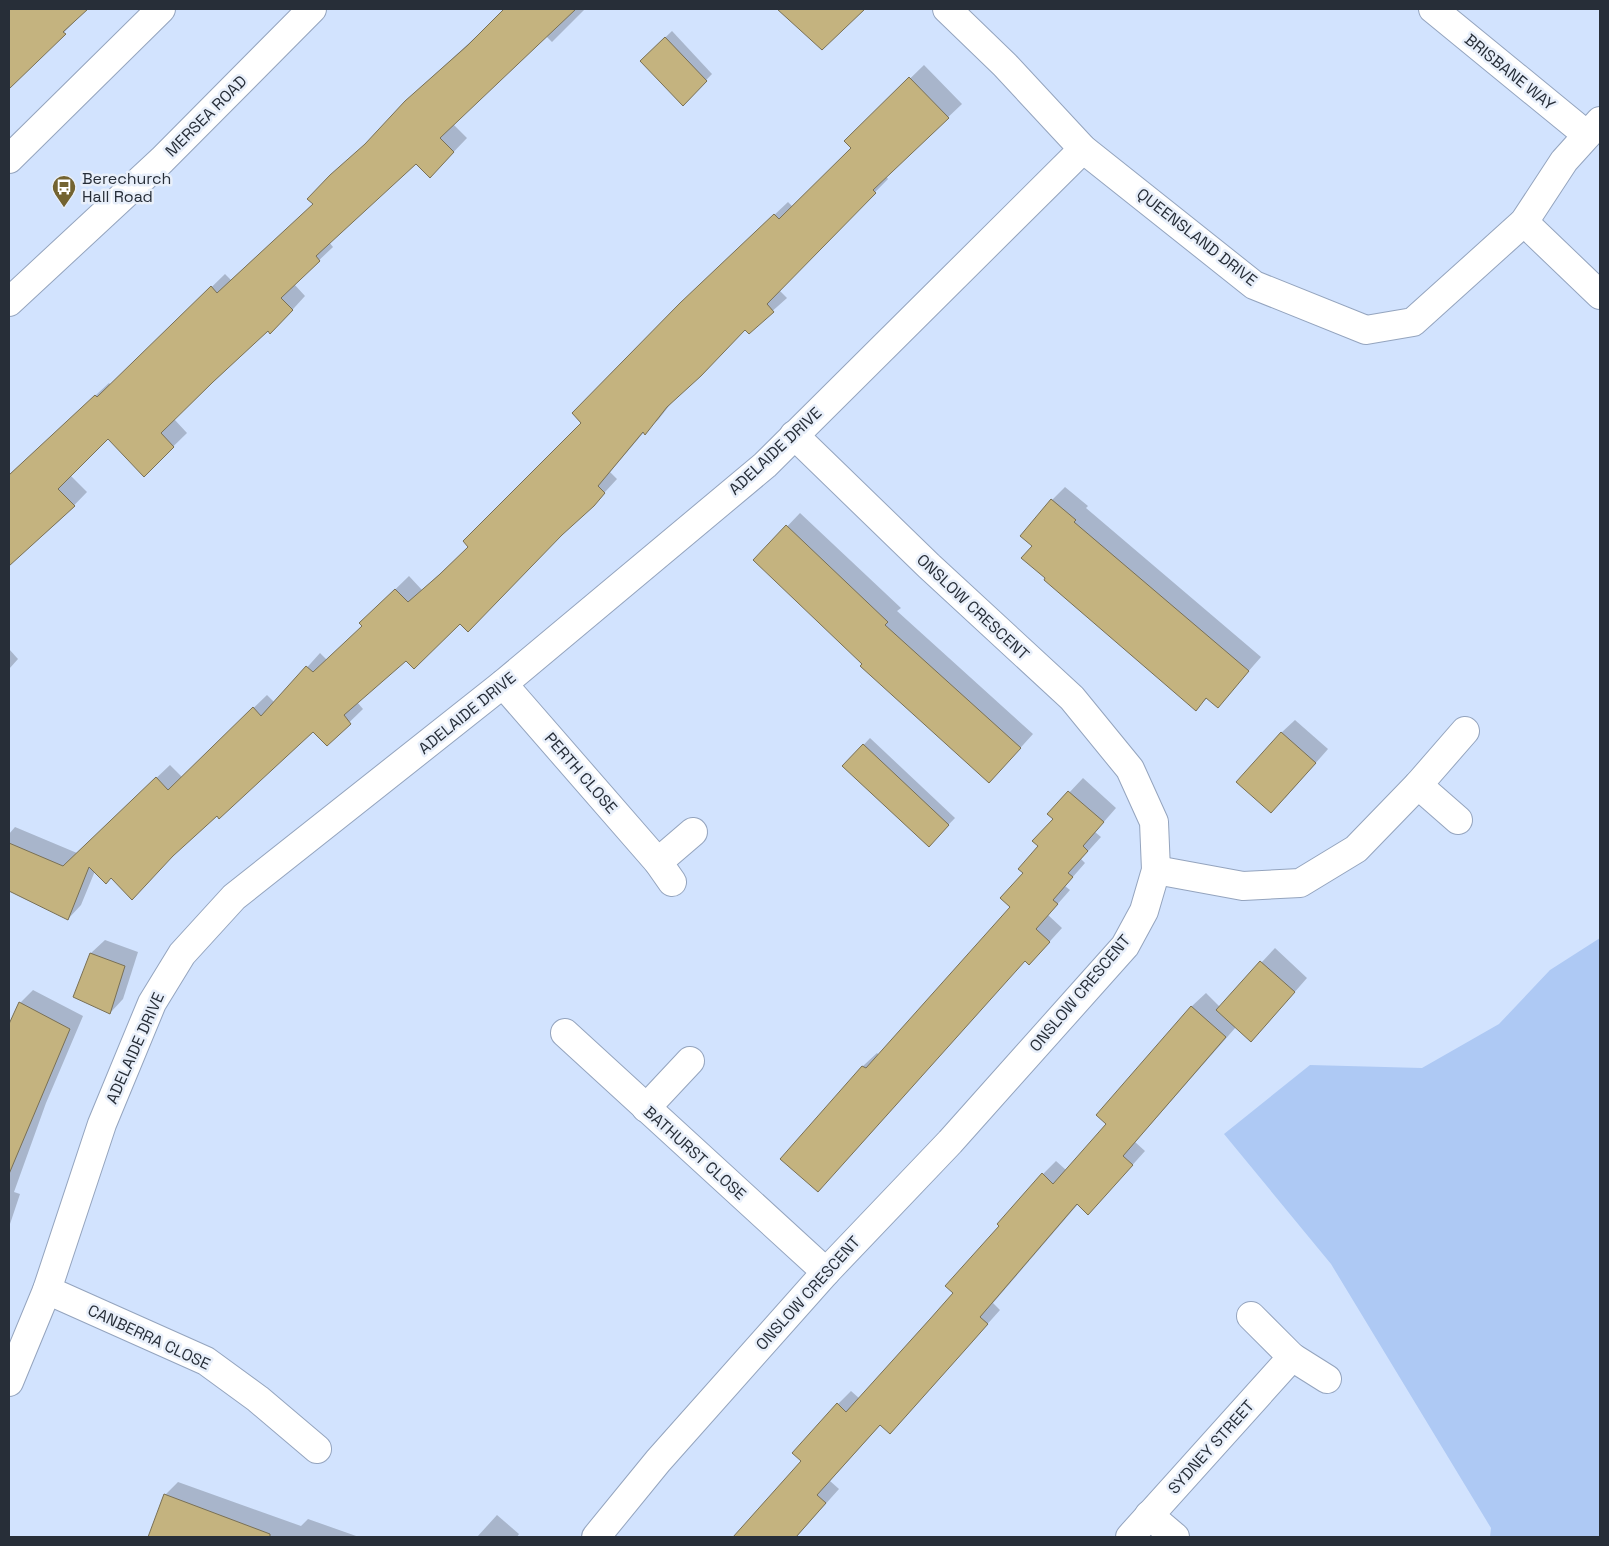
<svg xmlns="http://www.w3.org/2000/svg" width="1609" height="1546" font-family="'Space Grotesk',sans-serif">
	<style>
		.green { fill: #aec9f4 }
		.shadow { fill: #0003 }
		.building { fill: #c4b37f; stroke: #797055 }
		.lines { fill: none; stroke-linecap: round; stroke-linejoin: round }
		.minor-casing { stroke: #94a4be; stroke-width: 30 }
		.major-casing { stroke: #94a4be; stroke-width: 30 }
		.minor { stroke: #fff; stroke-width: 28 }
		.major { stroke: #fff; stroke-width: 28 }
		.labels { text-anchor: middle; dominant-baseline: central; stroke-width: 5; stroke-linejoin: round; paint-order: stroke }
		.street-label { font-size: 16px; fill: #272e38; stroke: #e8effa }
		.poi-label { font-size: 16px; fill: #272e38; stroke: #e8effa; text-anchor: start }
	</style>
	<rect width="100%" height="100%" fill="#d2e3fe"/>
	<path class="green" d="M1600 938V1537H1490L1491 1528 1331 1264 1224 1134 1310 1065 1422 1068 1499 1024 1550 970Z"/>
	<g class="shadow">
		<path d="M27 9H87L9 88V27Z"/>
		<path d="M506 9H585L552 42 546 36 453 124 467 138 443 163 416 162 329 242 333 247 294 284 305 296 284 319 268 330 174 419 187 433 144 475 108 438 70 475 87 492 59 521 9 565V475L109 383 111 385 225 274 231 280 314 204 406 101Z"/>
		<path d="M779 9H863L822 49Z"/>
		<path d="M672 31 712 74 683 104 641 61Z"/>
		<path d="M924 65 962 104 886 176 888 179 779 290 787 298 749 332 746 328 676 397 658 420 644 432 610 472 617 479 593 505 461 623 406 659 357 702 363 709 327 744 313 730 111 877 95 871 81 905 68 919 9 889V834L15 827 77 853 170 765 182 777 267 695 275 703 320 653 327 660 363 626 374 610 409 576 422 590 470 546 583 423 695 290 788 202 793 207 853 148 846 141Z"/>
		<path d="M1065 487 1088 506 1086 508 1261 657 1218 706 1207 698 1196 709 1047 578 1033 546 1052 500Z"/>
		<path d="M800 513 901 608 897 611 1033 734 1002 768 863 664 755 560Z"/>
		<path d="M9 649 18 659 9 669Z"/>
		<path d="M1295 720 1328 749 1285 798 1281 733Z"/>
		<path d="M870 738 955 818 929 845 844 766Z"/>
		<path d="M1083 778 1116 808 1095 832 1101 837 1081 859 1085 863 1065 886 1070 890 1048 915 1062 928 1042 950 1026 960 782 1159 863 1066 877 1053 879 1055 1012 907 1024 873 1054 819 1049 814Z"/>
		<path d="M105 940 138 952 123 999 110 1013 75 996 91 953Z"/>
		<path d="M1275 948 1307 978 1264 1027H1236L1135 1142 1145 1151 1101 1200 1078 1204 993 1303 1000 1310 903 1419 881 1424 830 1481 839 1489 796 1537H735L803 1460 838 1404 851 1391 860 1399 955 1292 1000 1226 1043 1174 1056 1161 1066 1170 1108 1124 1098 1115 1192 1006 1206 993 1220 1007Z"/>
		<path d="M33 990 83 1016 46 1103 14 1192 20 1194 9 1227V1026L20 1003Z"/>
		<path d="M178 1482 301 1526 308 1519 359 1537H150L165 1495Z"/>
		<path d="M497 1515 519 1534 517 1537H477Z"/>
	</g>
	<g class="building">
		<path d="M9 9H88L63 32 66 34 9 89Z"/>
		<path d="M504 9H576L440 138 454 152 430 178 416 164 316 256 320 261 281 298 293 310 270 334 268 331 213 382 161 433 174 447 144 477 108 439 58 489 75 506 9 566V475L95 395 97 397 211 286 217 293 313 204 307 199 330 175 365 144 405 101 468 45Z"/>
		<path d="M777 9H865L822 50Z"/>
		<path d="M665 37 707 81 683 106 640 61Z"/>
		<path d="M909 77 949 118 873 190 876 193 767 304 774 312 749 334 745 330 701 376 667 407 645 435 643 432 598 486 605 493 594 506 562 535 468 632 460 624 414 669 406 661 344 715 351 724 327 746 313 732 219 819 217 816 173 856 132 900 111 878 106 884 89 867 68 920 9 891V843L63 866 156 777 168 790 253 707 261 716 306 666 313 672 362 626 359 623 395 589 408 602 439 575 468 547 463 541 581 423 572 413 680 303 774 214 779 219 851 148 844 141Z"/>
		<path d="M1051 499 1076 520 1074 522 1249 671 1218 708 1206 698 1196 711 1044 580 1045 578 1021 558 1032 546 1020 536Z"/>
		<path d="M786 525 888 622 885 625 1021 748 989 783 860 666 862 664 753 560Z"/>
		<path d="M1281 732 1316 763 1271 813 1236 782Z"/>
		<path d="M863 744 949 825 929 847 842 766Z"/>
		<path d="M1068 791 1104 822 1083 846 1088 851 1068 873 1073 877 1053 900 1058 904 1036 929 1050 942 1029 965 1025 961 818 1192 780 1159 862 1066 866 1068 1010 907 1000 898 1023 873 1018 869 1038 846 1032 841 1053 819 1047 814Z"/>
		<path d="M90 953 125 966 110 1014 73 997Z"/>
		<path d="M1260 961 1295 992 1251 1042 1216 1010Z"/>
		<path d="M19 1002 70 1029 9 1174V1024Z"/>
		<path d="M1191 1006 1226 1037 1123 1156 1133 1165 1088 1215 1077 1204 980 1317 988 1324 965 1350 890 1434 880 1425 817 1495 826 1503 796 1537H733L801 1461 792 1453 837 1403 846 1412 930 1319 953 1293 945 1286 999 1226 997 1224 1042 1173 1053 1184 1106 1124 1096 1115Z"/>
		<path d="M164 1494 270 1534V1537H148Z"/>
	</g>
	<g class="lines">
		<g class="minor-casing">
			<g id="minor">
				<path d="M947 9 1005 65 1083 149 1254 285 1366 330 1413 322 1524 222 1564 161 1600 121"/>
				<path d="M1433 9 1587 135"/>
				<path d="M9 159 161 9"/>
				<path d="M1524 222 1600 295"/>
				<path d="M503 684 658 862 672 882"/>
				<path d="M1418 785 1458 820"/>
				<path d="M658 862 693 832"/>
				<path d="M1156 870 1243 886 1300 883 1356 849 1418 785 1465 731"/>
				<path d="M565 1033 826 1272"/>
				<path d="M646 1108 690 1061"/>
				<path d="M47 1290 206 1361 258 1399 317 1449"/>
				<path d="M1251 1316 1292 1357 1327 1379"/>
				<path d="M9 1382 47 1290 102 1124 152 1003 182 954 234 897 503 684 765 465 1083 149"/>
				<path d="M1149 1515 1175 1537"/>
				<path d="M596 1537 658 1461 826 1272 950 1142 1125 946 1144 911 1156 870 1154 822 1130 769 1072 698 929 566 794 435"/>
				<path d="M1130 1537 1292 1357"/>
			</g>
		</g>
		<g class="major-casing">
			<path id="major" d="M9 302 162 160 312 9"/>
		</g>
		<use href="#minor" class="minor"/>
		<use href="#major" class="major"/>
	</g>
	<defs>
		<g id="bus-pin" transform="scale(1.25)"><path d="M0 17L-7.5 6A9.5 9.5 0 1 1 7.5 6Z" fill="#736331" stroke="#e8effa"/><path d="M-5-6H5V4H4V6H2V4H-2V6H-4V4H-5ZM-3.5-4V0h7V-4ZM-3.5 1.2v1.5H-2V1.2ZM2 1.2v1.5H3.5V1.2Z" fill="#fff"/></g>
	</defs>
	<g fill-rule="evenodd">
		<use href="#bus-pin" x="64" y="187"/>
	</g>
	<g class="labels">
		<g class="street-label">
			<text transform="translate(1510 72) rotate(39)">BRISBANE WAY</text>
			<text transform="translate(206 116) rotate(-45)">MERSEA ROAD</text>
			<text transform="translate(1197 237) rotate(38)">QUEENSLAND DRIVE</text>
			<text transform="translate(775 451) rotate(-43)">ADELAIDE DRIVE</text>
			<text transform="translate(973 607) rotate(43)">ONSLOW CRESCENT</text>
			<text transform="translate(467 713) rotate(-39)">ADELAIDE DRIVE</text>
			<text transform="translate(581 773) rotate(49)">PERTH CLOSE</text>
			<text transform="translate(1080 993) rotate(-50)">ONSLOW CRESCENT</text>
			<text transform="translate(135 1048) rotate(-66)">ADELAIDE DRIVE</text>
			<text transform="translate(695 1153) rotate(42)">BATHURST CLOSE</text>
			<text transform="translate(808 1293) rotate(-48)">ONSLOW CRESCENT</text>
			<text transform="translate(149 1337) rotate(25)">CANBERRA CLOSE</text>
			<text transform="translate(1211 1447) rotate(-48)">SYDNEY STREET</text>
		</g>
		<g class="poi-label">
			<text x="82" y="178">Berechurch<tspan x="82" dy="18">Hall Road</tspan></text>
		</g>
	</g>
	<rect width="1609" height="1546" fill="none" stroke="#272e38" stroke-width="20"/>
</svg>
